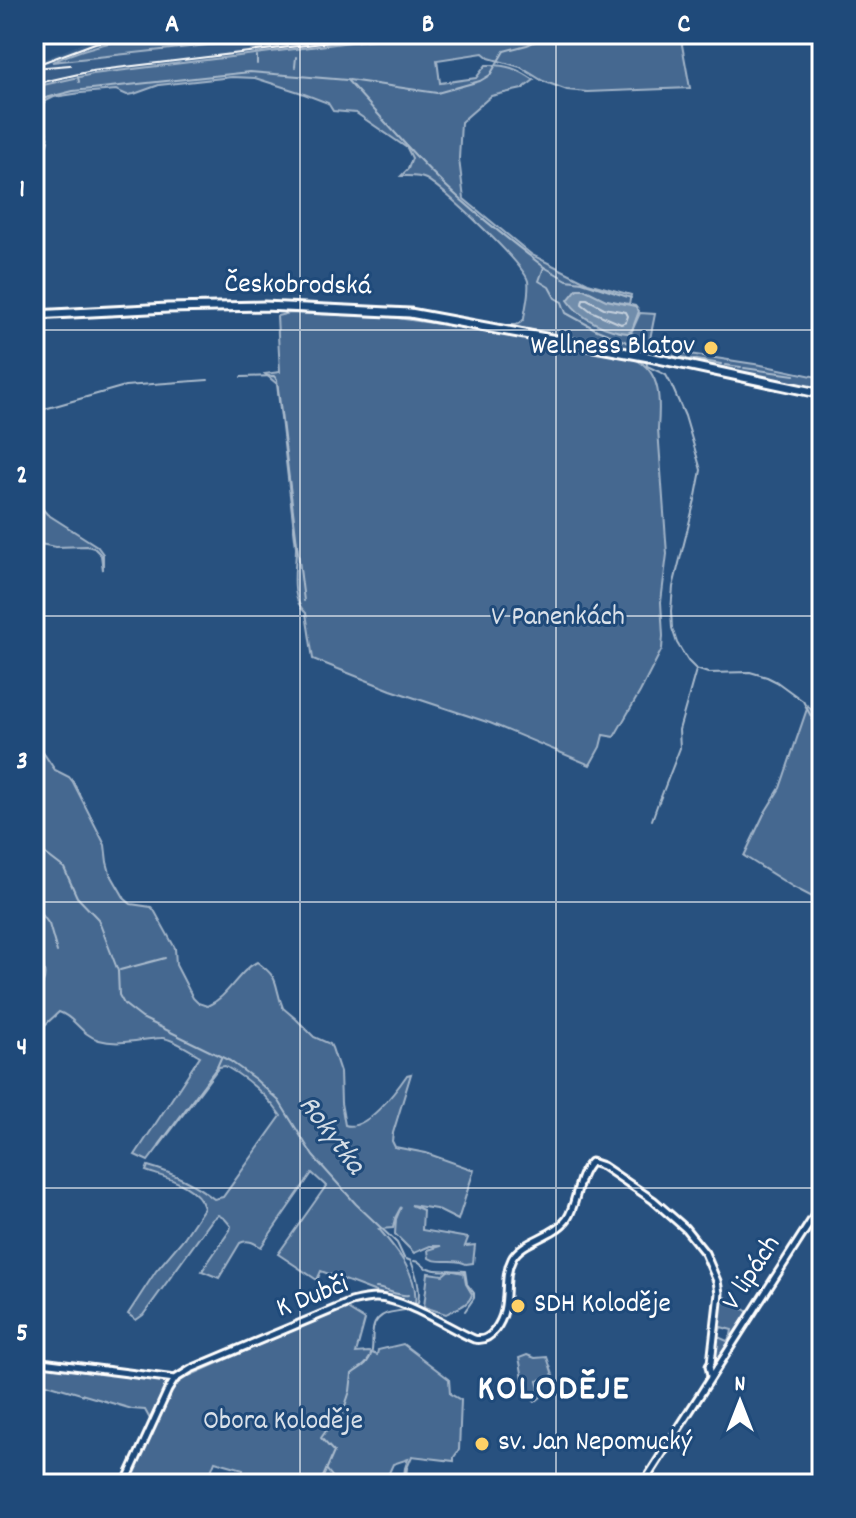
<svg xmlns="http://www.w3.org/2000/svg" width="856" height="1518" font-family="Dekko,sans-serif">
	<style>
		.built { fill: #375d88 }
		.green { fill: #446890; stroke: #a2b4c8; stroke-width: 2 }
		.water { fill: #718dab; stroke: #aabbcd; stroke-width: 2 }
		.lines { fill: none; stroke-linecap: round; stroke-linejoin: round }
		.shore { stroke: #c6d1dd; stroke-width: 2 }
		.stream { stroke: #aabbcd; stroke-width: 2 }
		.tertiary-casing { stroke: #fff; stroke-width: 11 }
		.primary-casing { stroke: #fff; stroke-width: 13 }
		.tertiary { stroke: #1f4a7a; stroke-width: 5 }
		.primary { stroke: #1f4a7a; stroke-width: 7 }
		.rail { stroke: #fff; stroke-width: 2 }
		.grid { fill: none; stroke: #fff; stroke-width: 2; stroke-opacity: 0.55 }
		.poi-dot { fill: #ffd166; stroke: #1f4a7a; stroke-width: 3 }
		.labels { text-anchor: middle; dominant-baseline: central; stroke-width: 6; stroke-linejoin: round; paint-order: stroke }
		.street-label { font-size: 28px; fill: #fff; stroke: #1f4a7a }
		.poi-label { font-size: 28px; fill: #fff; stroke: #1f4a7a; text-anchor: start }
		.park-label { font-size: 28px; fill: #dae1e9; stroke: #1f4a7a }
		.water-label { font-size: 30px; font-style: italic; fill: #d4dde6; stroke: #1f4a7a }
		.district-label { font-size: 36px; font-weight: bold; letter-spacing: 2px; fill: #fff; stroke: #1f4a7a }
		.neatline { fill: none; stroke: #fff; stroke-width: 3 }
		.grid-label { font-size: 26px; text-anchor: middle; font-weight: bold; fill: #fff }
	</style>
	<rect width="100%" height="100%" fill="#28517f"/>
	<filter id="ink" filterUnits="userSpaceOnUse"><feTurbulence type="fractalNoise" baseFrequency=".0125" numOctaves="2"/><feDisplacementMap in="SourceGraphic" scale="16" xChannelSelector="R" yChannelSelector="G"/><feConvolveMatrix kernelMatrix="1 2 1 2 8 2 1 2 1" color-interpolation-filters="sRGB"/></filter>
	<g filter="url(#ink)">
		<path class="built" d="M118 34H180L140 37 114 41 56 61 308 34H415L93 74 34 87V63L83 43Z"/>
		<g class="green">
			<path d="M180 34H308L52 62C94 43 135 36 180 34Z"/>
			<path d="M415 34H680L690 88 587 92 567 90 543 81 520 67 489 58 483 53 437 60 440 83 476 78 486 65C506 64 518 69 534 80L522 89 491 96 461 122 459 159 464 199 532 255 588 283 631 295 629 304 606 300 598 324 620 332 631 333 640 313 655 314 647 354 507 325C515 325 519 326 524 319 525 308 530 292 528 281 524 264 443 188 426 179 418 175 410 176 401 176L408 169 412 158 407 148 356 113 333 111 328 103 299 92 255 78 232 77 159 85 134 94 127 95 116 90 81 93 54 97 44 102 42 108 48 141 47 145 34 148V87L93 74Z"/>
			<path d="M290 313 390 317 467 328 635 359C662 372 660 403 658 429L667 554 661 602 663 636 662 649 640 692 614 737 603 735 600 747 590 765 490 723 391 690 313 659 306 613C289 599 296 569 296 547L277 384 265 374 280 372 277 316Z"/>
			<path d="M650 348 761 365 822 378 819 393 649 357Z"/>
			<path d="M34 499 47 514 97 546 103 554V570L101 555 94 548 87 546 56 547 34 543Z"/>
			<path d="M808 706 822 721V902L793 887 744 856 764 814 780 788Z"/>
			<path d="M34 739 55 770 69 777 73 782 105 845 107 862 110 873 125 899 131 904 151 907 154 910 175 948 176 965 193 998 198 1003 207 1006C229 997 237 972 257 962 282 980 273 984 283 1008L296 1019 314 1037 330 1044 332 1048 340 1072 341 1103 345 1125C366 1132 396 1091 407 1075L411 1074 393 1133 392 1141 395 1147 426 1153 474 1170 458 1220 436 1209 411 1205 423 1210 422 1230 468 1238 465 1246 475 1245 473 1263 466 1264C454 1257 440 1265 429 1258L428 1250 441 1246H430L414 1253 395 1234 396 1219 401 1207 395 1218 393 1228 379 1229C397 1250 419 1276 415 1304L413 1306 321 1271 317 1280 278 1254 326 1186 312 1173 261 1247C254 1243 248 1239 240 1243L219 1278 202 1271 230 1230 231 1226 225 1219 218 1215 212 1220 143 1315 136 1320 128 1314 156 1271 184 1238 204 1208C198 1185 166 1178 146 1171L148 1166C173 1173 194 1183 214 1199L223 1197 281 1116C266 1094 248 1079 225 1066L219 1067 148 1161 135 1155 200 1056C191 1051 171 1037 161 1038 141 1039 119 1046 99 1040 80 1034 75 1017 59 1012L34 1035V993C37 990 42 987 43 983 48 973 39 944 34 935Z"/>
			<path d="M449 1270 464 1273 466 1284 472 1294C470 1305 455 1309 446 1314L424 1307 428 1273 443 1275Z"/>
			<path d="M723 1296 748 1312 732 1336 731 1335 732 1330 721 1327 718 1337 727 1341 730 1337 732 1338 716 1362 714 1361 715 1337Z"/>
			<path d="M344 1307 365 1320 356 1353 369 1352 377 1355 378 1350 403 1344 449 1379 450 1394 461 1400 459 1450 454 1457V1461L412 1456 407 1468 405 1484H403L405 1468 408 1459 393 1464 388 1475 391 1484H240L243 1469 215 1461 206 1484H128L170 1392 182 1379Z"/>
			<path d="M527 1355 535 1358 547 1357 553 1375 537 1381 541 1397 535 1402C522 1390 523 1373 519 1358Z"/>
			<path d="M34 1365 165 1380 168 1383 150 1419 145 1410 132 1409 47 1384 34 1382Z"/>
		</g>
		<path class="water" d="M577 289H584L606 300 635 306 639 311 632 330 628 333C607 331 580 319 568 300Z"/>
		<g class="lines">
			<path class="shore" d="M583 299H587L604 308 626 312 628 316 626 322 621 324 591 311 582 304Z"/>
			<g class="stream">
				<path d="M257 64V56"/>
				<path d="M295 67 296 57"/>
				<path d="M78 77 79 82"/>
				<path d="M349 80 437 93 480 81 490 75 504 51 527 45 551 34"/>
				<path d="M34 101 73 91 250 72 347 80 416 156"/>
				<path d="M417 157C455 198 500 233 544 267L539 281 549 287 555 298 562 302 566 313 597 330 639 347 643 354"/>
				<path d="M544 267 567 280 582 282 631 298"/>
				<path d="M630 332 638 338 643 352"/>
				<path d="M653 352 677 357"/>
				<path d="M682 357 686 358"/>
				<path d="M691 359 721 364"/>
				<path d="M646 360 647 366 666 375 671 384 685 416 701 470 696 496 673 587 671 611 672 628 677 643 688 661 696 669 708 673 750 672 767 677 777 682 803 701 822 737"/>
				<path d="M725 365 741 367"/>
				<path d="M744 368 794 375"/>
				<path d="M241 377 274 376 277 380 304 601"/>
				<path d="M34 412 125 386 208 380"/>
				<path d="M659 802 680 748 679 730 696 670"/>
				<path d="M652 820 658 803"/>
				<path d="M34 845 64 868 77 897 98 919 118 971 119 995 124 1004 142 1018 230 1061 255 1079 279 1101 313 1156 356 1204 397 1243 404 1258 411 1261C416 1274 421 1288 418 1302 406 1316 389 1307 378 1319 367 1330 378 1349 367 1362 364 1367 356 1370 352 1374L350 1391 337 1430 328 1428 321 1438 334 1452 320 1484"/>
				<path d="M34 904 49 924 57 952"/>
				<path d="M120 970 165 958"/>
				<path d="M159 1145 217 1067 221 1058"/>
				<path d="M414 1261 419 1262 426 1268"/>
				<path d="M428 1268C440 1273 452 1269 465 1271L467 1284 474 1293V1298L465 1311"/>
				<path d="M376 1288C385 1289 401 1297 408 1295"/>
				<path d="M327 1470 338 1484"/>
			</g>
			<g class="tertiary-casing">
				<g id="tertiary">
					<path d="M34 1361 175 1379"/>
					<path d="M125 1484 168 1390 175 1379 191 1369 351 1302C359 1300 367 1298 376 1298 404 1298 447 1327 474 1339 483 1341 489 1338 495 1330 513 1307 501 1280 512 1259 522 1240 554 1237 567 1219 578 1202 576 1177 591 1162L603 1166 653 1200 685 1228 705 1253 717 1281 719 1293 711 1363 709 1366 711 1376"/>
					<path d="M643 1484 822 1204"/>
				</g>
			</g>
			<g class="primary-casing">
				<path id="primary" d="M34 315 168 308 264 306 410 313 649 357 822 394"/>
			</g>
			<use href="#tertiary" class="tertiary"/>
			<use href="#primary" class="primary"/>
			<g class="rail">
				<path d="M44 62 95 43 137 34"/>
				<path d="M34 68 70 65"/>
				<path d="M34 84 92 71 396 34"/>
			</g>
		</g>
	</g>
	<path class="grid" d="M300 34V1484M556 34V1484M34 330H822M34 616H822M34 902H822M34 1188H822"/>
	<g class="poi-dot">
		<circle cx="711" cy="348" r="8"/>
		<circle cx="518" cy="1306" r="8"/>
		<circle cx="482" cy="1444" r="8"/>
	</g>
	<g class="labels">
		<g class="street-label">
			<text transform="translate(298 287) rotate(1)">Českobrodská</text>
			<text transform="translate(753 1274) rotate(-57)">V lipách</text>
			<text transform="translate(313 1298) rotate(-21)">K Dubči</text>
		</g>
		<g class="poi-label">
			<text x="695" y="348" text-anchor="end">Wellness Blatov</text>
			<text x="534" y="1306">SDH Koloděje</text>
			<text x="498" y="1444">sv. Jan Nepomucký</text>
		</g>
		<g class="park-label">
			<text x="558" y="619">V Panenkách</text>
			<text x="283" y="1423">Obora Koloděje</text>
		</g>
		<g class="water-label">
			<text transform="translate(330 1136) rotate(53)">Rokytka</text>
		</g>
		<g class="district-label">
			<text x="554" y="1391">KOLODĚJE</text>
		</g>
	</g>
	<rect width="856" height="1518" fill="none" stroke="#1f4a7a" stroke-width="88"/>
	<g transform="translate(740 1402)" stroke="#1f4a7a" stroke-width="6" paint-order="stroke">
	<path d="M0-6L14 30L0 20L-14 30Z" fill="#ffffff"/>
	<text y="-12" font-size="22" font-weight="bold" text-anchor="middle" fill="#ffffff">N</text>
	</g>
	<rect x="44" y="44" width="768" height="1430" class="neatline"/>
	<g class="grid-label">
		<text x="172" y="31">A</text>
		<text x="428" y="31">B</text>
		<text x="684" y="31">C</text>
		<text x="22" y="196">1</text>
		<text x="22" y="482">2</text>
		<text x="22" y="768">3</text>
		<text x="22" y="1054">4</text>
		<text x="22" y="1340">5</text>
	</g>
</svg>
